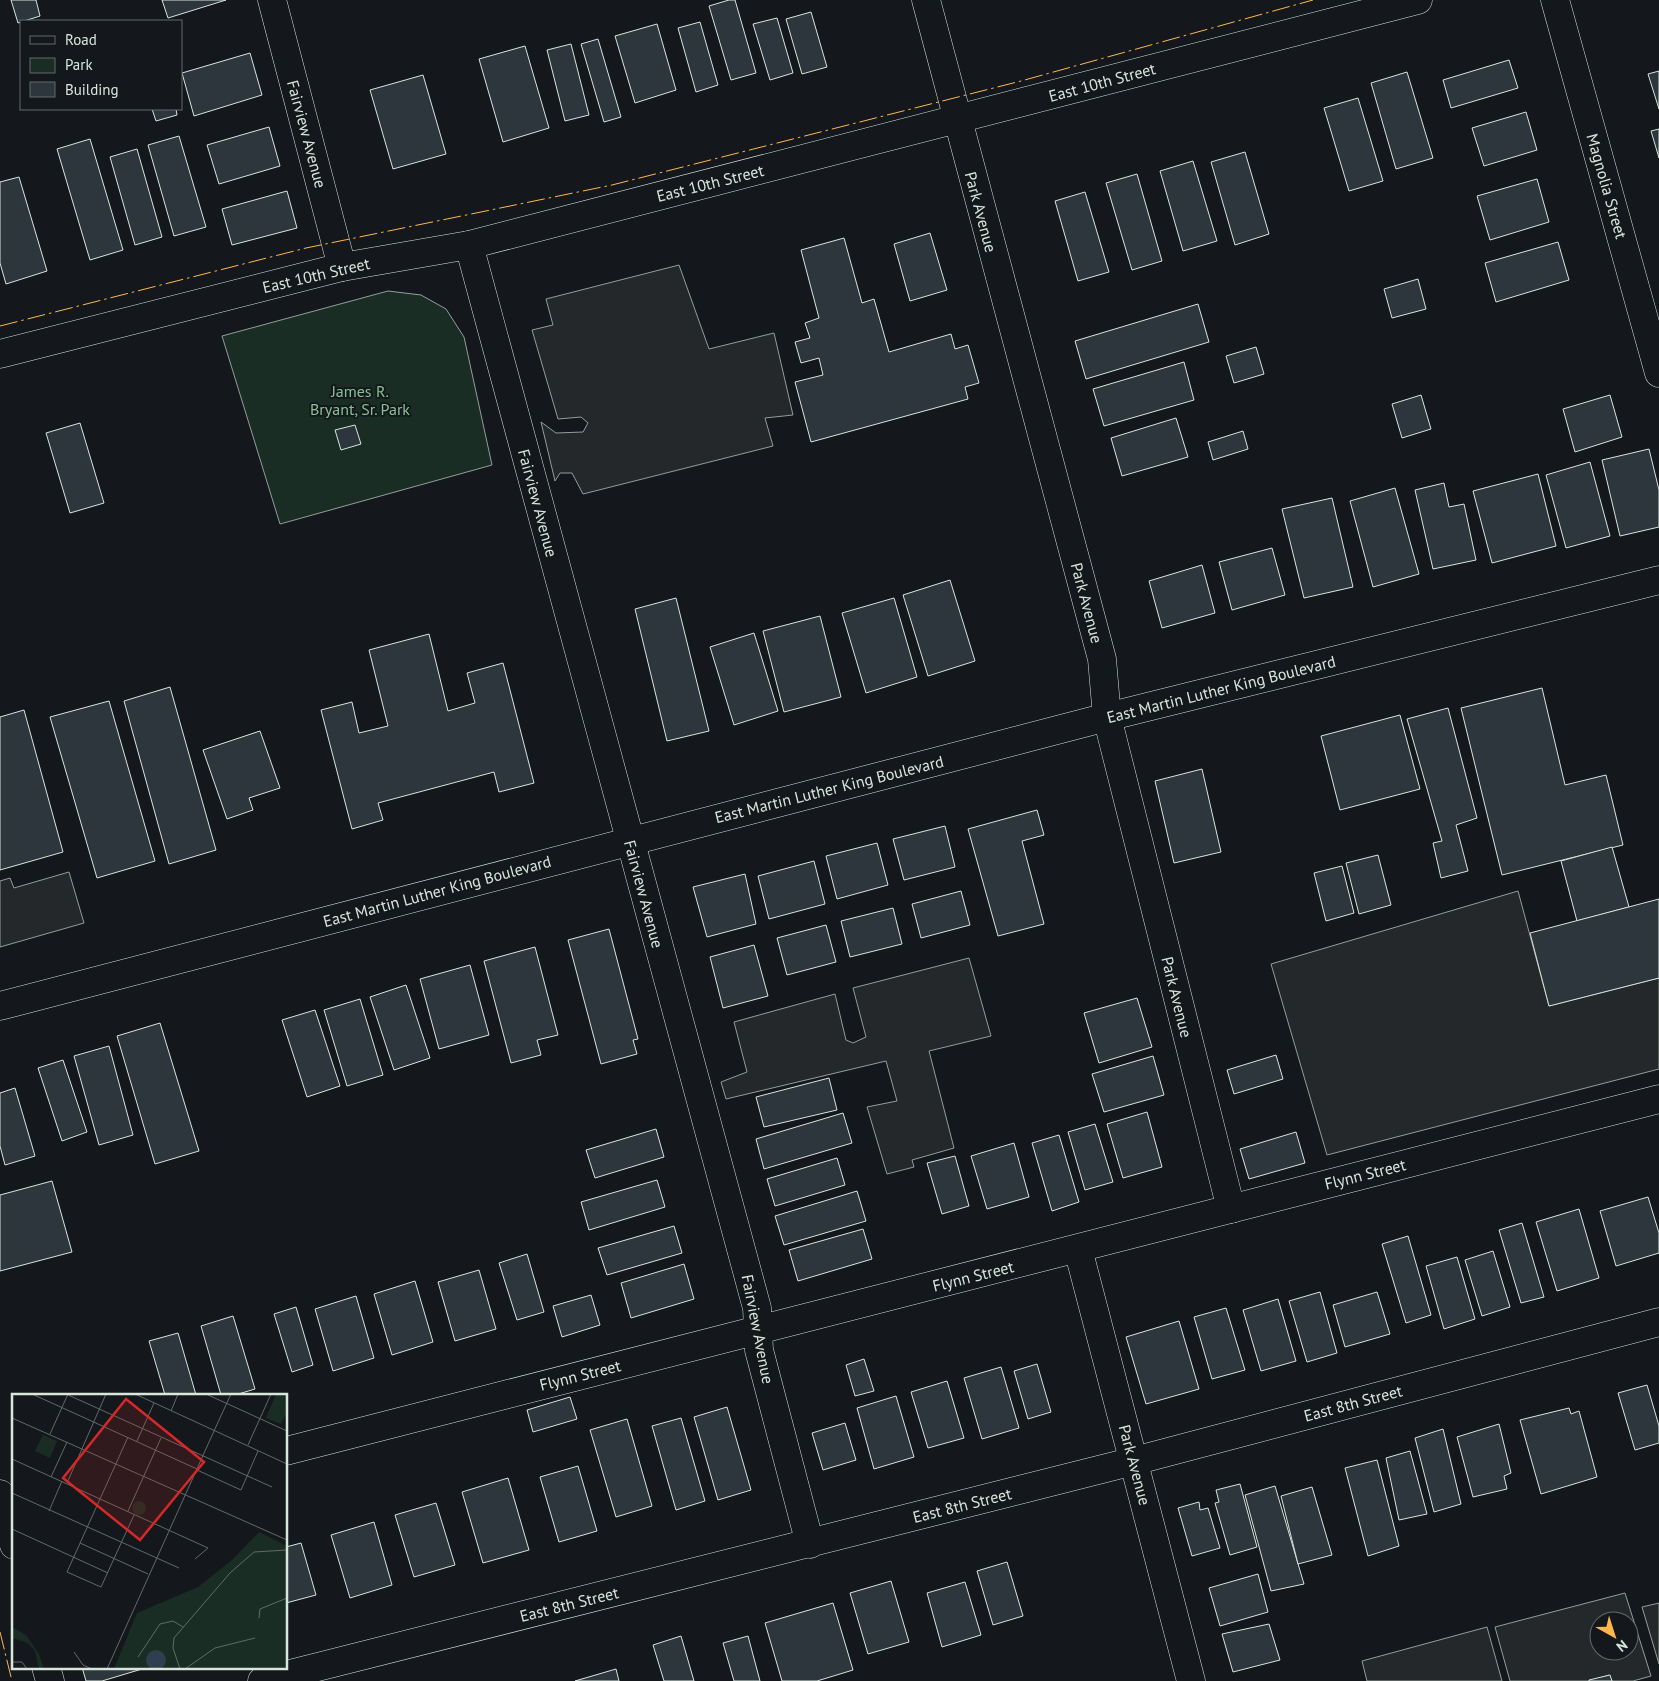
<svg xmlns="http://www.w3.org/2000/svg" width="1659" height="1681" font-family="'PT Sans',sans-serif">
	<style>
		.green { fill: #1a2d24; stroke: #939e99 }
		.parking { fill: #24282b; stroke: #939e99; fill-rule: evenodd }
		.building { fill: #2c363c; stroke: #d8e6dc }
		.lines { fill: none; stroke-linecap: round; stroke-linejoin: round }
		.minor-casing { stroke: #d8e6dc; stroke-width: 29 }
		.secondary-casing { stroke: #d8e6dc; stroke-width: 29 }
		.primary-casing { stroke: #d8e6dc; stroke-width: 29 }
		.minor { stroke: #14181c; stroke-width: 28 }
		.secondary { stroke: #14181c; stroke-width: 28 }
		.primary { stroke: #14181c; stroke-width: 28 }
		.power { stroke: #ffb74d; stroke-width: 1; stroke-dasharray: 18 4 2.5 4; stroke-linecap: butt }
		.labels { text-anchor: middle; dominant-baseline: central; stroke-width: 4; stroke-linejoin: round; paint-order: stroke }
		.street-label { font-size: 16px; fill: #d8e6dc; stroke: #14181c }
		.park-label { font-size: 16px; fill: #8ac095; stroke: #14181c }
		.inset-road { fill: none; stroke: #626a69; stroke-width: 1 }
		.view { fill: #d62828; fill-opacity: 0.15; stroke: #d62828; stroke-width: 2.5 }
		.inset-edge { fill: none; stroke: #d8e6dc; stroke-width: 2.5 }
	</style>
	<rect width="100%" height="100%" fill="#14181c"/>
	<path class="green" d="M388 291 421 295 446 309 464 337 492 465 280 524 222 336Z"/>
	<g class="parking">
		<path d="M679 265 709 349 774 333 793 415 765 418 773 446 583 494 572 473H560L555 481 541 422 556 433 583 432 588 423 581 417 558 419 532 330 553 325 546 299Z"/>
		<path d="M69 872 84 923 0 947V881L10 878 14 888Z"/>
		<path d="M1518 891 1549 1006 1659 978V1069L1327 1155 1271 964Z"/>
		<path d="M969 958 991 1036 929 1051 954 1148 912 1160 914 1167 887 1174 867 1107 897 1101 886 1061 726 1099 721 1082 747 1072 734 1022 835 994 846 1040 853 1043 866 1037 853 988Z"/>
		<path d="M1625 1593 1651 1676 1633 1681H1612L1609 1675 1589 1681H1510L1495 1627ZM1599 1621H1629V1651H1599Z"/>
		<path d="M1659 1603V1664L1642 1607Z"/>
		<path d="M1487 1627 1502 1681H1367L1362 1661Z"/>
	</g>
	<g class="building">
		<path d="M11 0H36L40 16 18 23Z"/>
		<path d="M162 0H226L168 18Z"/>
		<path d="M729 0H735L756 73 731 80 709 6Z"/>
		<path d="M811 12 827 67 802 74 786 19Z"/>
		<path d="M777 18 793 73 770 80 753 24Z"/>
		<path d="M700 22 718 85 696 92 678 28Z"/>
		<path d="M657 24 676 90 635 103 615 36Z"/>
		<path d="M598 39 621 117 604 122 581 44Z"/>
		<path d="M571 44 589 115 565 121 547 50Z"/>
		<path d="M525 46 549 128 503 142 479 59Z"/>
		<path d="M250 53 262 95 194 116 182 73Z"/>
		<path d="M1509 60 1518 88 1451 108 1443 80Z"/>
		<path d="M1659 71V109L1648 74Z"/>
		<path d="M1407 72 1433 158 1396 169 1371 83Z"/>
		<path d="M423 75 446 154 393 169 370 90Z"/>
		<path d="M1358 98 1383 181 1349 191 1324 108Z"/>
		<path d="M152 109H176L177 115 156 121Z"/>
		<path d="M1526 112 1537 150 1484 166 1472 128Z"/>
		<path d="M269 127 280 166 219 184 207 145Z"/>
		<path d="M1659 129V158L1651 131Z"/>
		<path d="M179 136 206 227 174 236 148 145Z"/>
		<path d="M90 139 123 250 90 260 57 149Z"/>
		<path d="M137 149 162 237 135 245 110 157Z"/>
		<path d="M1245 152 1269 234 1235 245 1211 162Z"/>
		<path d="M1193 161 1217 241 1183 251 1160 171Z"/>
		<path d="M1137 174 1162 261 1132 270 1106 183Z"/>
		<path d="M19 177 47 271 6 284 0 263V182Z"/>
		<path d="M1537 179 1549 222 1490 240 1477 196Z"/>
		<path d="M287 191 297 228 232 245 222 209Z"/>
		<path d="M1085 192 1109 272 1078 281 1055 201Z"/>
		<path d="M930 233 947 290 910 301 894 244Z"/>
		<path d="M844 238 862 303 874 299 889 352 951 334 955 349 968 345 979 383 965 387 968 399 811 442 795 382 823 375 819 358 801 363 795 342 810 338 805 323 819 318 801 250Z"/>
		<path d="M1558 242 1569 280 1496 302 1485 263Z"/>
		<path d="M1418 279 1426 309 1392 318 1384 289Z"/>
		<path d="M1198 304 1209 342 1086 379 1075 341Z"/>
		<path d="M1256 347 1264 374 1234 383 1226 356Z"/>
		<path d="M1184 362 1194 400 1104 426 1093 389Z"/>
		<path d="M1421 395 1431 429 1402 438 1392 404Z"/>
		<path d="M1610 395 1622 437 1575 452 1563 409Z"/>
		<path d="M1176 418 1188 457 1122 476 1111 438Z"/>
		<path d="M80 423 104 503 70 513 46 433Z"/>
		<path d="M355 425 361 444 341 450 335 430Z"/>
		<path d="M1243 431 1248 449 1213 460 1208 442Z"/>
		<path d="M1649 449 1659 490V527L1620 536 1602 460Z"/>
		<path d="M1590 462 1610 536 1566 548 1546 475Z"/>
		<path d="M1538 474 1556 546 1492 563 1473 491Z"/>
		<path d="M1444 483 1449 507 1464 504 1476 560 1433 569 1415 490Z"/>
		<path d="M1395 488 1419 574 1373 587 1350 501Z"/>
		<path d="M1332 498 1353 587 1304 598 1282 509Z"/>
		<path d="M1272 548 1285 595 1232 610 1219 562Z"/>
		<path d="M1202 565 1215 613 1162 628 1149 581Z"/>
		<path d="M950 580 975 661 928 676 903 595Z"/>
		<path d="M676 598 709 731 667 741 635 609Z"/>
		<path d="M894 598 917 677 866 693 842 613Z"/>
		<path d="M820 616 841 697 784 712 763 631Z"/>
		<path d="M754 633 778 711 734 725 710 647Z"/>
		<path d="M429 634 448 711 475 703 467 673 503 663 534 783 499 792 494 772 378 803 383 820 352 829 321 710 352 702 359 733 388 726 369 650Z"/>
		<path d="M170 687 216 850 169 864 124 701Z"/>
		<path d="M1542 688 1565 785 1606 775 1623 845 1502 875 1461 708Z"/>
		<path d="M109 701 155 861 97 878 50 717Z"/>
		<path d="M1448 708 1477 818 1456 825 1468 871 1441 878 1433 843 1442 841 1407 719Z"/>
		<path d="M24 710 63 852 0 870V717Z"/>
		<path d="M1400 715 1420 789 1340 810 1321 736Z"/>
		<path d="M260 731 280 788 249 798 253 810 227 819 203 750Z"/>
		<path d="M1202 769 1221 852 1174 863 1155 781Z"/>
		<path d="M1037 810 1044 835 1022 841 1044 924 998 936 968 829Z"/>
		<path d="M945 826 955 867 904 880 893 839Z"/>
		<path d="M877 843 888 885 837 899 826 856Z"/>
		<path d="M1612 847 1629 907 1577 921 1561 861Z"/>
		<path d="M1378 855 1391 905 1359 914 1346 863Z"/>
		<path d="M814 861 825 904 769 919 758 876Z"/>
		<path d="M1342 866 1354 913 1326 921 1314 873Z"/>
		<path d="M745 874 756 924 707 937 693 887Z"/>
		<path d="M961 891 970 925 921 938 912 904Z"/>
		<path d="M1659 899V978L1549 1006 1530 933Z"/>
		<path d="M893 908 902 944 850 957 841 921Z"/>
		<path d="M826 925 836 962 787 975 777 938Z"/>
		<path d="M609 929 638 1039 633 1040 637 1054 601 1064 568 940Z"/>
		<path d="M754 945 768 996 723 1008 710 957Z"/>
		<path d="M535 947 558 1035 537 1040 541 1055 511 1063 484 961Z"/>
		<path d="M470 965 489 1035 439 1049 420 979Z"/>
		<path d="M406 985 430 1058 394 1070 370 997Z"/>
		<path d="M1137 998 1152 1047 1099 1063 1084 1013Z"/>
		<path d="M360 999 383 1075 347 1086 324 1010Z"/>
		<path d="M315 1010 340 1086 307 1097 282 1020Z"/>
		<path d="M160 1023 199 1151 155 1164 117 1036Z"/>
		<path d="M109 1046 133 1135 99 1145 74 1056Z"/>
		<path d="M1276 1055 1283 1079 1234 1094 1227 1070Z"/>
		<path d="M1153 1056 1164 1095 1104 1112 1092 1074Z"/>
		<path d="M63 1060 87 1132 62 1141 38 1068Z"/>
		<path d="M829 1078 837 1110 764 1127 756 1097Z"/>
		<path d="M15 1088 35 1156 5 1165 0 1146V1093Z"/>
		<path d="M1147 1112 1162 1167 1123 1178 1107 1124Z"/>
		<path d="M843 1113 852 1143 764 1169 756 1139Z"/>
		<path d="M1095 1124 1113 1182 1085 1190 1068 1132Z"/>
		<path d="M656 1129 664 1157 595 1178 586 1150Z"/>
		<path d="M1296 1132 1305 1163 1249 1179 1240 1149Z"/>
		<path d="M1059 1135 1079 1202 1052 1211 1032 1143Z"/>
		<path d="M1014 1143 1029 1197 987 1209 971 1156Z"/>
		<path d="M955 1156 969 1206 942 1214 927 1163Z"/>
		<path d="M837 1158 845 1185 775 1206 767 1179Z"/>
		<path d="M657 1180 665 1207 589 1230 581 1202Z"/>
		<path d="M52 1181 72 1252 0 1271V1195Z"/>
		<path d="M857 1191 866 1221 784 1245 775 1216Z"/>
		<path d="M1648 1197 1659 1233V1253L1616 1266 1600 1211Z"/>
		<path d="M1579 1209 1599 1278 1557 1291 1536 1222Z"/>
		<path d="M1522 1223 1544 1297 1521 1303 1499 1230Z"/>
		<path d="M674 1226 682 1253 607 1275 598 1248Z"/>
		<path d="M863 1229 872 1259 798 1281 789 1250Z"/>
		<path d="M1408 1236 1431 1315 1406 1323 1382 1244Z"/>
		<path d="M1493 1251 1510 1307 1482 1316 1465 1260Z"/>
		<path d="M527 1254 544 1312 517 1320 499 1263Z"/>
		<path d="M1457 1257 1475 1319 1444 1329 1426 1266Z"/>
		<path d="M684 1264 694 1299 631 1318 621 1283Z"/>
		<path d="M479 1270 496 1329 455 1341 438 1282Z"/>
		<path d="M415 1281 433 1342 392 1355 374 1294Z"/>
		<path d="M1320 1292 1337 1353 1307 1362 1289 1301Z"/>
		<path d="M1377 1292 1390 1334 1345 1347 1333 1305Z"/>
		<path d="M591 1295 600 1325 562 1337 553 1306Z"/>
		<path d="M356 1296 374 1358 333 1371 315 1309Z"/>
		<path d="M1278 1299 1296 1361 1261 1371 1243 1310Z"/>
		<path d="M296 1307 313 1365 292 1372 274 1314Z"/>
		<path d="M1226 1308 1245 1370 1212 1379 1194 1317Z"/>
		<path d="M233 1316 255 1389 235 1395H221L201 1326Z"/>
		<path d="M1179 1321 1199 1389 1146 1404 1126 1337Z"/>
		<path d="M178 1333 196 1395H165L149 1341Z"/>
		<path d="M864 1359 874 1391 855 1396 846 1365Z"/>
		<path d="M1037 1364 1051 1412 1028 1419 1014 1371Z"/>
		<path d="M1001 1367 1019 1428 982 1439 964 1378Z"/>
		<path d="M947 1381 964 1438 928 1448 911 1392Z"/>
		<path d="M1647 1385 1659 1426V1443L1635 1450 1618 1393Z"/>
		<path d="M896 1396 914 1457 874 1469 857 1408Z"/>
		<path d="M570 1397 577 1419 533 1432 527 1410Z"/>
		<path d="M727 1407 751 1490 718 1500 694 1417Z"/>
		<path d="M1569 1408 1571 1414 1579 1411 1597 1477 1541 1494 1520 1420Z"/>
		<path d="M681 1418 705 1501 676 1510 652 1426Z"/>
		<path d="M627 1419 652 1506 616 1517 590 1430Z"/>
		<path d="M845 1423 856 1460 823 1470 812 1433Z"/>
		<path d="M1499 1424 1511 1473 1504 1476 1507 1489 1473 1497 1457 1437Z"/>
		<path d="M1443 1429 1461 1504 1434 1512 1415 1438Z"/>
		<path d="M1410 1451 1427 1514 1399 1520 1386 1458Z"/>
		<path d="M1377 1460 1399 1546 1368 1556 1345 1468Z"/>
		<path d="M578 1466 597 1531 559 1542 540 1477Z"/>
		<path d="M508 1478 529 1550 483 1563 462 1492Z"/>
		<path d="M1240 1484 1257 1547 1230 1555 1215 1503 1219 1502 1216 1490Z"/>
		<path d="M1275 1486 1304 1584 1271 1591 1245 1495Z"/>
		<path d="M1312 1487 1332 1555 1298 1564 1281 1496Z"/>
		<path d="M1199 1502 1200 1510 1208 1508 1220 1548 1192 1556 1178 1508Z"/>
		<path d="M436 1503 455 1565 414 1577 395 1515Z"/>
		<path d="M374 1522 392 1585 350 1598 331 1535Z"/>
		<path d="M301 1543 316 1595 286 1603V1547Z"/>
		<path d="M1007 1562 1023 1616 993 1625 977 1571Z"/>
		<path d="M1258 1574 1268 1612 1220 1626 1209 1588Z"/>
		<path d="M891 1581 909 1642 868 1654 850 1593Z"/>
		<path d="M965 1582 981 1635 942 1647 927 1593Z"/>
		<path d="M833 1603 853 1670 817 1681H782L765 1623Z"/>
		<path d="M1269 1624 1280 1660 1233 1672 1222 1634Z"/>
		<path d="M681 1636 694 1681H664L653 1645Z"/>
		<path d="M748 1636 760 1681H734L723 1643Z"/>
		<path d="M82 1667H142V1669L102 1681H86Z"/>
		<path d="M616 1669 619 1681H575Z"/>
		<path d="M1610 1675 1612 1681H1589V1680Z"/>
	</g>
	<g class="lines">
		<g class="minor-casing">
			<g id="minor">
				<path d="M272 0 342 267"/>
				<path d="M926 0 1102 659 1107 717 1231 1209"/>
				<path d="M1555 0 1659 373"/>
				<path d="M469 245 757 1308 759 1350 810 1544"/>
				<path d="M0 354 342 267 469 245 1418 0"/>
				<path d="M1078 1249 1191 1681"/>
				<path d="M286 1451 1659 1099"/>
				<path d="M262 1681 1134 1461 1659 1322"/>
			</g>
		</g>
		<g class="secondary-casing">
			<g id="secondary">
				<path d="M0 1494 14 1545"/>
				<path d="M46 1667 50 1681"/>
			</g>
		</g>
		<g class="primary-casing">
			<path id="primary" d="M0 1006 1107 717 1659 580"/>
		</g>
		<use href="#minor" class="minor"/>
		<use href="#secondary" class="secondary"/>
		<use href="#primary" class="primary"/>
		<g class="power">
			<path d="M0 326 306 248 612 185 1021 81 1313 0"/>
			<path d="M0 1632 12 1681"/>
		</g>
	</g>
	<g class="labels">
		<g class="street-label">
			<text transform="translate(1102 82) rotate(-15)">East 10th Street</text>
			<text transform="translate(307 134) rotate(75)">Fairview Avenue</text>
			<text transform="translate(710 183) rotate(-14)">East 10th Street</text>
			<text transform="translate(1607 186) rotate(74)">Magnolia Street</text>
			<text transform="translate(981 212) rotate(75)">Park Avenue</text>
			<text transform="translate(316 275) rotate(-13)">East 10th Street</text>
			<text transform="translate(538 503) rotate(75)">Fairview Avenue</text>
			<text transform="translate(1087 603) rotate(75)">Park Avenue</text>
			<text transform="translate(1221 689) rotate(-14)">East Martin Luther King Boulevard</text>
			<text transform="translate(829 789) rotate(-14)">East Martin Luther King Boulevard</text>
			<text transform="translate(437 891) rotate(-15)">East Martin Luther King Boulevard</text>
			<text transform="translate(644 894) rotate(75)">Fairview Avenue</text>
			<text transform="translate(1177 997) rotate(76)">Park Avenue</text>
			<text transform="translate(1365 1174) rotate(-14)">Flynn Street</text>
			<text transform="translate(973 1276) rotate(-14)">Flynn Street</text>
			<text transform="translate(758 1329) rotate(79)">Fairview Avenue</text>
			<text transform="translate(580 1375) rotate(-14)">Flynn Street</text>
			<text transform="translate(1353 1403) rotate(-15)">East 8th Street</text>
			<text transform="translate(1135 1465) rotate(75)">Park Avenue</text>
			<text transform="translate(962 1505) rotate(-14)">East 8th Street</text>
			<text transform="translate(569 1604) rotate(-14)">East 8th Street</text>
		</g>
		<g class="park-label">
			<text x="360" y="391">James R.<tspan x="360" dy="18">Bryant, Sr. Park</tspan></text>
		</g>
	</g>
	<g transform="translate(12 1394)">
		<rect width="275" height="275" fill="#14181c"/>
		<path d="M264 0H275V18L269 30 254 24ZM31 41 45 47 38 64 23 57ZM120 114a7 7 0 1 1 14 0a7 7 0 1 1-14 0ZM247 138 275 152V275H102L125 219 186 193 220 166ZM0 233 14 241 27 260 32 275H27L23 257 16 249 0 244Z" fill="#1a2d24"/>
		<path d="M134 266a10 10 0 1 1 20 0a10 10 0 1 1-20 0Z" fill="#2f3f4d"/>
		<path class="inset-road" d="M20 0 185 75M54 0 260 93M123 0 275 70M194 0 275 37M159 17 166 0M0 24 275 146M202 37 219 0M38 40 56 0M116 43 55 178 89 193 122 121M125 47 142 9M236 51 259 0M0 65 196 154 183 165M185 76 229 96 246 57M39 83 55 48M55 89 94 0M0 99 167 174M37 117 50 87M116 117 149 44M0 135 96 179M68 149 136 180M247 224 248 215 275 204M62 258 71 271 80 275M126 263 148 230 161 227 171 233M0 268H10L15 275M95 275 202 37M168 275 161 254 162 244 218 179 242 158 275 156M173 275 203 254 243 244"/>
		<path class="view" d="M114 5 192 68 128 146 51 84Z"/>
		<rect width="275" height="275" class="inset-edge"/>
	</g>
	<rect x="20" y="20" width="162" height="90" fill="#14181c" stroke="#626a69"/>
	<rect x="30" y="36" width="25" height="8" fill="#14181c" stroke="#626a69"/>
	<text x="65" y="45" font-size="15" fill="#d8e6dc">Road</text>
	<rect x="30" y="58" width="25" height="15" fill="#1a2d24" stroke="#626a69"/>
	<text x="65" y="70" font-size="15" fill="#d8e6dc">Park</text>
	<rect x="30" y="82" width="25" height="15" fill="#2c363c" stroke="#626a69"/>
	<text x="65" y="95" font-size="15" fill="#d8e6dc">Building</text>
	<g transform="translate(1614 1636) rotate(141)"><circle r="24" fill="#14181c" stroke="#626a69"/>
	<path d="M0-4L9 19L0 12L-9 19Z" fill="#ffb74d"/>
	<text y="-8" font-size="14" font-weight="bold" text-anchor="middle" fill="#d8e6dc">N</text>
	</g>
</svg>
